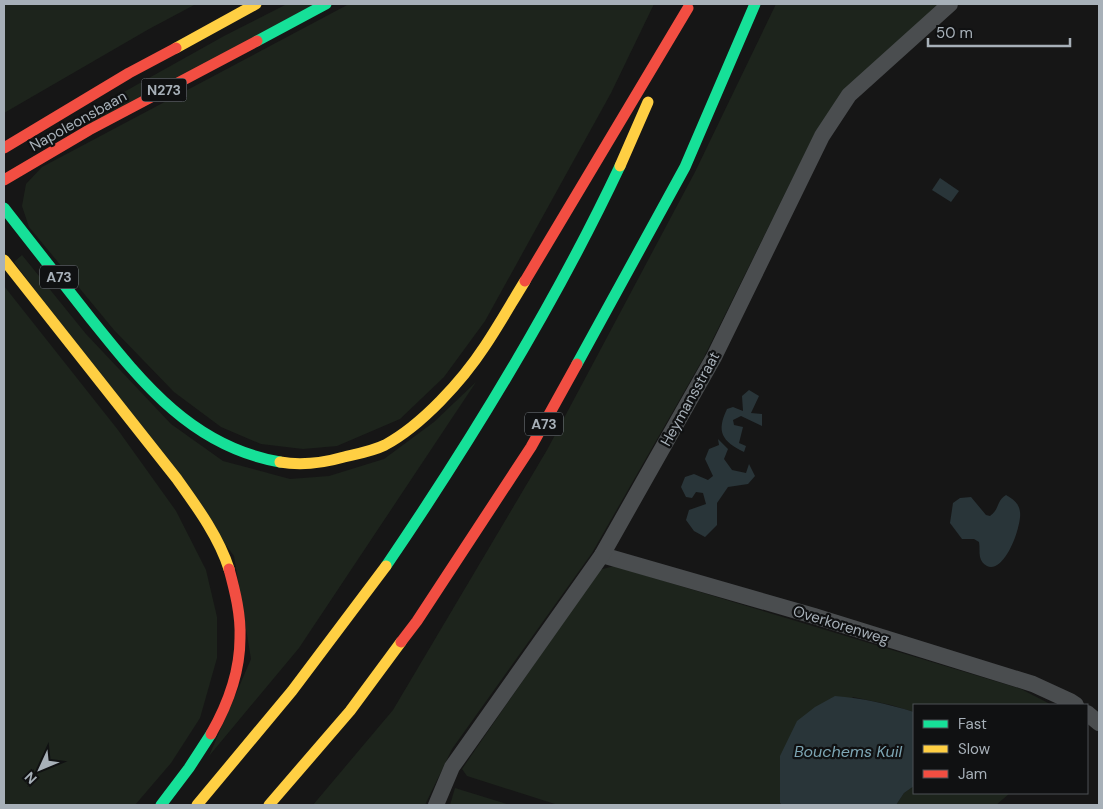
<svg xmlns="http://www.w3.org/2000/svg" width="1103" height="809" font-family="'DM Sans',sans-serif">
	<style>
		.green { fill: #1d241c }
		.water { fill: #293539 }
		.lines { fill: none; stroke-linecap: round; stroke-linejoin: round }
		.street { stroke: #4a4d4f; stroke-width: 16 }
		.fast { stroke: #16e098; stroke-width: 11 }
		.slow { stroke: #ffcf43; stroke-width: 11 }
		.jam { stroke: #f24e42; stroke-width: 11 }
		.labels { text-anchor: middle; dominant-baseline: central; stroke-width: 4.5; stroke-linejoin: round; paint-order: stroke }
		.shield { fill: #101112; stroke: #7a8086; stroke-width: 1 }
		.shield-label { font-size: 14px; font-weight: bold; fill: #a7b0b8 }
		.street-label { font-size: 15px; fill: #a7b0b8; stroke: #101112 }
		.water-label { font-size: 16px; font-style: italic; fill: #7da6b4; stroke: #101112 }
	</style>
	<rect width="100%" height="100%" fill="#161616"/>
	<g class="green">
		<path d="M4 4H196L149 29 4 113Z"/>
		<path d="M287 4H315L87 127 81 116 224 36Z"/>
		<path d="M349 4H654L611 93 485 321 444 377 400 419 337 446 303 449 261 444 221 427 174 392 114 330 29 227 22 206 26 184 42 167Z"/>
		<path d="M776 4H940L816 131 704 357 592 553 452 749 425 805H313L393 710 547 450 695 172Z"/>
		<path d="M22 255 86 334 171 424 223 461 290 479 329 476 384 459 434 422 476 382 299 648 209 756 251 659 234 556 14 262Z"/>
		<path d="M4 286 118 430 176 511 206 570 217 617V658L200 718 171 763 135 805H4Z"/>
		<path d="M614 566 1021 689 1052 705H914V712L891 705 853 697 780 803 782 805H558L467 776 462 769 599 570Z"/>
		<path d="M914 786V793H1010L996 805H896L904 793Z"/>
		<path d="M455 788 510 805H450Z"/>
	</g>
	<g class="water">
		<path d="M940 178 959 191 951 202 932 190Z"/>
		<path d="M749 390 759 396 751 413 762 414V426L741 416 733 420 734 425 743 427 739 443 746 446 744 452C722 441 716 432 727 409L733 407 743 411 742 396Z"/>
		<path d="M718 439 728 449 724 459 732 470 746 473 749 464 755 476 748 484 728 487 717 503V525L705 537 694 531 686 520 689 510 706 504 703 493 696 492 692 498 686 497 681 487 685 477 694 474 708 480 713 476 705 459 709 449 719 445Z"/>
		<path d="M1006 495C1013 499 1019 503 1020 512 1022 525 1005 574 987 566 983 564 981 561 980 557 979 552 980 547 979 542L974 539H962L950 523 953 503 960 498 971 497 986 515 990 516C1000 509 996 501 1006 495Z"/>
		<path d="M835 696C862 698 888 704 914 712V786L904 793 896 805H782L780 803V756L797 721 815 707Z"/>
	</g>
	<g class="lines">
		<g class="street">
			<path d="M602 555 814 616 1033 684 1070 701 1076 705"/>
			<path d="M1087 713 1099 723"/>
			<path d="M436 805 452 767 602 555 714 357 822 136 849 95 950 4"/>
		</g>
		<g class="fast">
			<path d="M257 41 326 4"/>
			<path d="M4 208C33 245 62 282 91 319 143 384 193 447 280 462"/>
			<path d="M577 364 685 167 755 4"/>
			<path d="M386 566C473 438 554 306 620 166"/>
			<path d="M161 805 189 768 211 734"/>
		</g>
		<g class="slow">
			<path d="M176 48 256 4"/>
			<path d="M620 166 648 102"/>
			<path d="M4 260 177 479C197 507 219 537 229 569"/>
			<path d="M280 462C302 466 323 463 344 457 357 454 373 451 385 445 422 425 462 381 485 346 499 325 512 302 525 281"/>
			<path d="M197 805 292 691 386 566"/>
			<path d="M269 805 350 711 401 642"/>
		</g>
		<g class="jam">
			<path d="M4 148 129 73 176 48"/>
			<path d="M4 180 89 130 257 41"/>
			<path d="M525 281 688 8"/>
			<path d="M401 642 417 621 531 447 577 364"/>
			<path d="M211 734C227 706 240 671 240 638 241 615 235 591 229 569"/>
		</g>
	</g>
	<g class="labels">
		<g class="shield">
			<rect x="141.5" y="78.5" width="45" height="23" rx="4"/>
			<rect x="40" y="265.5" width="38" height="23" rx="4"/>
			<rect x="525" y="412.5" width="38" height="23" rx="4"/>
		</g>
		<g class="shield-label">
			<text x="164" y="90">N273</text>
			<text x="59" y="277">A73</text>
			<text x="544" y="424">A73</text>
		</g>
		<g class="street-label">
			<text transform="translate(78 121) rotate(-29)">Napoleonsbaan</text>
			<text transform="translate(690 399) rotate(-61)">Heymansstraat</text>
			<text transform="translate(841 625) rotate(17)">Overkorenweg</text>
		</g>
		<g class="water-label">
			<text x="848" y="751">Bouchems Kuil</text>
		</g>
	</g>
	<rect width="1103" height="809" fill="none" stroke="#a7b0b8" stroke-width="10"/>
	<rect x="913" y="704" width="175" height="90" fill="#101112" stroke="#4c5154"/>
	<rect x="923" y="720" width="25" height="8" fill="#16e098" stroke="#4c5154"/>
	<text x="958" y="729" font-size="15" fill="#a7b0b8">Fast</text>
	<rect x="923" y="745" width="25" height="8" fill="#ffcf43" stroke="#4c5154"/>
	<text x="958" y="754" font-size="15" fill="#a7b0b8">Slow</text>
	<rect x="923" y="770" width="25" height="8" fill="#f24e42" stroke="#4c5154"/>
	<text x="958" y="779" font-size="15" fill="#a7b0b8">Jam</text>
	<g transform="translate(40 769) rotate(226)" stroke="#101112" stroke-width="4" paint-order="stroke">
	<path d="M0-4L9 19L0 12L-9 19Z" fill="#a7b0b8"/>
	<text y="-8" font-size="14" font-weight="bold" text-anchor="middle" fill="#a7b0b8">N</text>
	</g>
	<path d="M928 38v8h142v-8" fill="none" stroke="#a7b0b8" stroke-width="2.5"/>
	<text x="936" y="38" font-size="15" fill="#a7b0b8" stroke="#101112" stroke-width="4" paint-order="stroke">50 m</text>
</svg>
